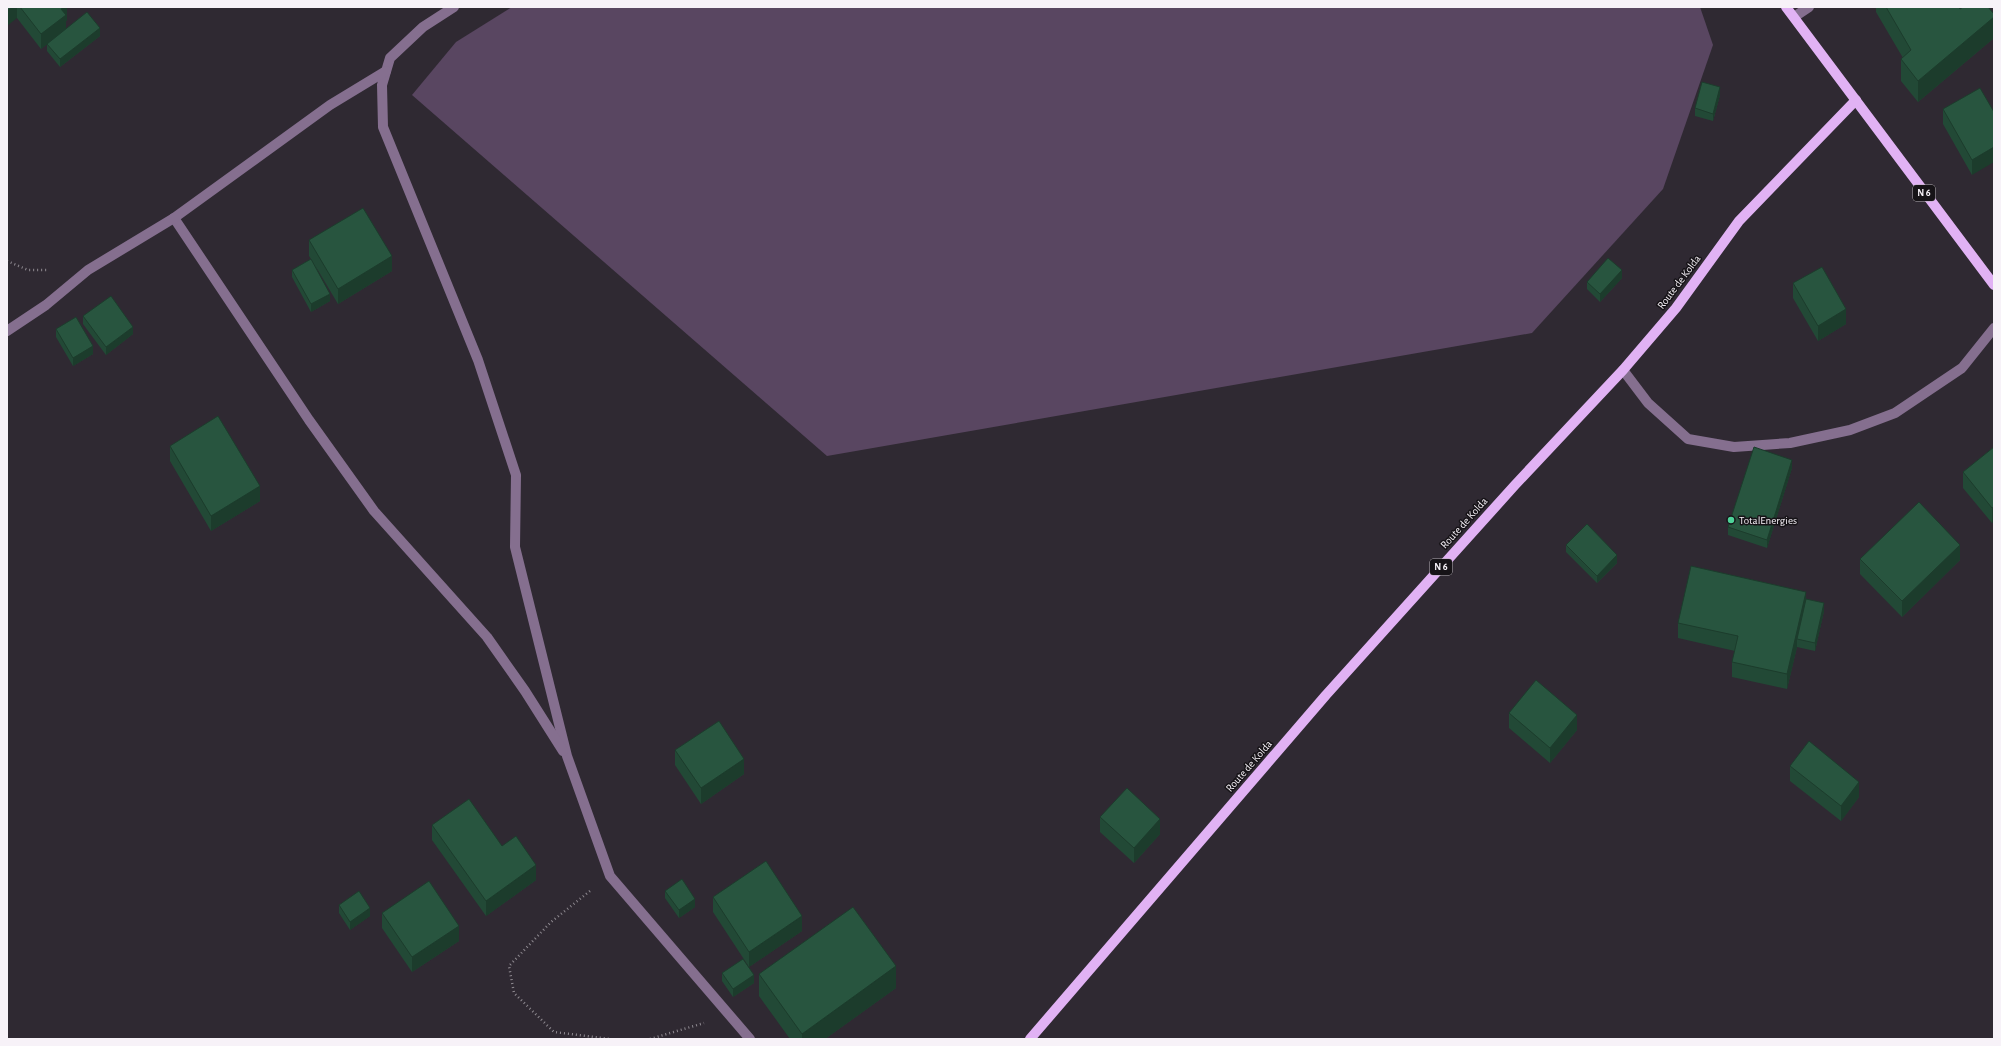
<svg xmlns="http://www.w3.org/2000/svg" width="2001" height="1046" font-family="'Alegreya Sans',sans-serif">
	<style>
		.green { fill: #594661 }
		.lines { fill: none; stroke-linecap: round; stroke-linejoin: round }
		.path { stroke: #8f8a91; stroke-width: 2.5; stroke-dasharray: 1 3; stroke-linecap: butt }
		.minor { stroke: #856f8f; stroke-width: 10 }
		.major { stroke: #e1b2f4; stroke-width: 10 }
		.wall { fill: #224936 }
		.shaded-wall { fill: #1c3c2c }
		.building { fill: #28553f; stroke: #1c3c2c }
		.poi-dot { fill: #4ed399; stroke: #161317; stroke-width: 1.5 }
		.labels { text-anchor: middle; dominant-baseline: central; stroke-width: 3; stroke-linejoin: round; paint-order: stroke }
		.shield { fill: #161317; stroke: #b4afb4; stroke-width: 1 }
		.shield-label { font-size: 10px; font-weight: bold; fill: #f7f2f8 }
		.street-label { font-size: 11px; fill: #f7f2f8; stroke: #161317 }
		.poi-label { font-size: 11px; fill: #f7f2f8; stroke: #161317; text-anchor: start }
	</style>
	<rect width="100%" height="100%" fill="#2f2932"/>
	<path class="green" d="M512 7H1700L1713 45 1663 189 1532 333 827 456 412 95 456 42Z"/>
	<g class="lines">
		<g class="path">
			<path d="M7 261 28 270H49"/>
			<path d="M590 891 551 922 509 966 514 993 554 1032 610 1039"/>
			<path d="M650 1039 704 1023"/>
		</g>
		<g class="minor">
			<path d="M454 7 423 27 390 58 382 85 383 127 478 360 516 475 515 547 567 756 610 876 750 1039"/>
			<path d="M1794 17 1809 7"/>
			<path d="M174 218 309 420 374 511 487 637 525 691 563 751"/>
			<path d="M7 331 46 305 88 270 174 218 330 105 386 71"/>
			<path d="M1623 370 1648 403 1688 439 1734 447 1790 443 1850 430 1895 413 1962 368 1994 328"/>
		</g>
		<g class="major">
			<path d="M1786 7 1994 285"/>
			<path d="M1030 1039 1326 695 1515 485 1623 370 1676 308 1739 221 1856 100"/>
		</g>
	</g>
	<g class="wall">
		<path d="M7 7H67V21H66V29L100 36 60 67 47 51V44L41 49 17 18Z"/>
		<path d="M1876 7H1959L1960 9 1994 14V38L1918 102 1901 81V59L1903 58 1876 12Z"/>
		<path d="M1720 95 1713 121 1695 116V108Z"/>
		<path d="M1943 109 1994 112 1972 175 1943 124Z"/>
		<path d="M309 240 392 271 338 304 316 267 330 301 311 312 292 277V270L311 259 309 256Z"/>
		<path d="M1622 278 1600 302 1587 289V282Z"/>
		<path d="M1793 283 1846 324 1818 341 1793 298Z"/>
		<path d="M83 316 133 334 106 355 83 324Z"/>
		<path d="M56 329 93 354 73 366 56 337Z"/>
		<path d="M170 446 260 501 211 531 170 461Z"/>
		<path d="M1994 447 1992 523 1963 488V472Z"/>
		<path d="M1792 468 1767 548 1728 535V527Z"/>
		<path d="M1566 545 1617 563 1597 583 1566 552Z"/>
		<path d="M1860 559 1960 560 1902 617 1860 574Z"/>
		<path d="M1806 599 1824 611 1815 651 1797 647 1787 689 1732 677V662L1735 651 1678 638V623Z"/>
		<path d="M1509 713 1577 730 1550 763 1509 728Z"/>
		<path d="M675 750 744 774 701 804 675 765Z"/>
		<path d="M1790 766 1859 797 1841 821 1790 781Z"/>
		<path d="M1100 817 1160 834 1134 863 1100 832Z"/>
		<path d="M432 825 502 846 536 880 486 916 432 840Z"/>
		<path d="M665 891 695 907 679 918 665 898Z"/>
		<path d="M713 897 802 931 749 967 713 912Z"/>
		<path d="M339 905 370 916 350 930 339 913Z"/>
		<path d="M382 913 459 941 412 972 382 928Z"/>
		<path d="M722 973 754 983 733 997 722 981Z"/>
		<path d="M759 974 896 988 825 1039H790L759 996Z"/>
	</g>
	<g class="shaded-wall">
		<path d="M12 7H17V18L7 26V11Z"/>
		<path d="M65 7H67V21H66V30L41 49V34L61 9Z"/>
		<path d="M1994 17V38L1918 102V81Z"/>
		<path d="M100 28V36L60 67V59Z"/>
		<path d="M1720 87V95L1713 121V114Z"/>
		<path d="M1994 147V162L1972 175V160Z"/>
		<path d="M392 256V271L338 304V289Z"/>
		<path d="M1622 270V278L1600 302V294Z"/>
		<path d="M330 294V301L311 312V304Z"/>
		<path d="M1846 309V324L1818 341V326Z"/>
		<path d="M133 327V334L106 355V347Z"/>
		<path d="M93 346V354L73 366V358Z"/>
		<path d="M1792 460V468L1767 548V540Z"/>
		<path d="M260 486V501L211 531V516Z"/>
		<path d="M1994 507V522L1992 523V508Z"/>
		<path d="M1960 545V560L1902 617V601Z"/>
		<path d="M1617 555V563L1597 583V576Z"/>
		<path d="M1806 592V607L1797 639V647L1787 689V674Z"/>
		<path d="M1824 603V611L1815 651V643Z"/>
		<path d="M1577 715V730L1550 763V748Z"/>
		<path d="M744 759V774L701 804V788Z"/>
		<path d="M1859 782V797L1841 821V806Z"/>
		<path d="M1160 819V834L1134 863V848Z"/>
		<path d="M536 865V880L486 916V901Z"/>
		<path d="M695 899V907L679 918V910Z"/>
		<path d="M370 908V916L350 930V922Z"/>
		<path d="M802 916V931L749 967V952Z"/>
		<path d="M459 926V941L412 972V957Z"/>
		<path d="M896 966V988L825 1039H802V1034Z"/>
		<path d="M754 975V983L733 997V989Z"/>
	</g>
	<g class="building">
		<path d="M7 7H12L7 11Z"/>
		<path d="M20 7H65L61 9 66 15 41 34Z"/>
		<path d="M1886 7H1959L1960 9 1963 7H1988L1994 14V17L1918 81 1901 59 1911 50Z"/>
		<path d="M87 12 100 28 60 59 47 44Z"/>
		<path d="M1702 82 1720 87 1713 114 1695 108Z"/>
		<path d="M1980 88 1994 112V147L1972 160 1943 109Z"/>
		<path d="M363 208 392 256 338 289 309 240Z"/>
		<path d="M1608 258 1622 270 1600 294 1587 282Z"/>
		<path d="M311 259 330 294 311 304 292 270Z"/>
		<path d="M1822 267 1846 309 1818 326 1793 283Z"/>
		<path d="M111 296 133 327 106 347 83 316Z"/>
		<path d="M76 317 93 346 73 358 56 329Z"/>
		<path d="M218 416 260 486 211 516 170 446Z"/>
		<path d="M1754 447 1792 460 1767 540 1728 527Z"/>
		<path d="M1994 447V507L1992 508 1963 472Z"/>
		<path d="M1919 502 1960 545 1902 601 1860 559Z"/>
		<path d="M1587 524 1617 555 1597 576 1566 545Z"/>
		<path d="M1691 566 1806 592 1787 674 1732 662 1738 636 1678 623Z"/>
		<path d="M1806 599 1824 603 1815 643 1797 639Z"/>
		<path d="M1536 680 1577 715 1550 748 1509 713Z"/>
		<path d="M719 721 744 759 701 788 675 750Z"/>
		<path d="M1809 741 1859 782 1841 806 1790 766Z"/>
		<path d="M1127 788 1160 819 1134 848 1100 817Z"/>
		<path d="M469 799 502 846 516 836 536 865 486 901 432 825Z"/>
		<path d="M766 861 802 916 749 952 713 897Z"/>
		<path d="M682 879 695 899 679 910 665 891Z"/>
		<path d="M429 881 459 926 412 957 382 913Z"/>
		<path d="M359 891 370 908 350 922 339 905Z"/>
		<path d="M853 907 896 966 802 1034 759 974Z"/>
		<path d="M743 959 754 975 733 989 722 973Z"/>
	</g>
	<circle class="poi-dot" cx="1731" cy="520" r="4"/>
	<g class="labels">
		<g class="shield">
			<rect x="1913" y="185" width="22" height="16" rx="3"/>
			<rect x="1430" y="559" width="22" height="16" rx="3"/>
		</g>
		<g class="shield-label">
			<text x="1924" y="193">N 6</text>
			<text x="1441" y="567">N 6</text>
		</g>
		<g class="street-label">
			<text transform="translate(1679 282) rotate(-53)">Route de Kolda</text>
			<text transform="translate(1464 523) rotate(-48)">Route de Kolda</text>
			<text transform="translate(1249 766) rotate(-49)">Route de Kolda</text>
		</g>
		<g class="poi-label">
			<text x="1739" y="520">TotalEnergies</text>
		</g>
	</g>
	<rect width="2001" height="1046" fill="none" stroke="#f7f2f8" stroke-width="16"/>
</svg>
